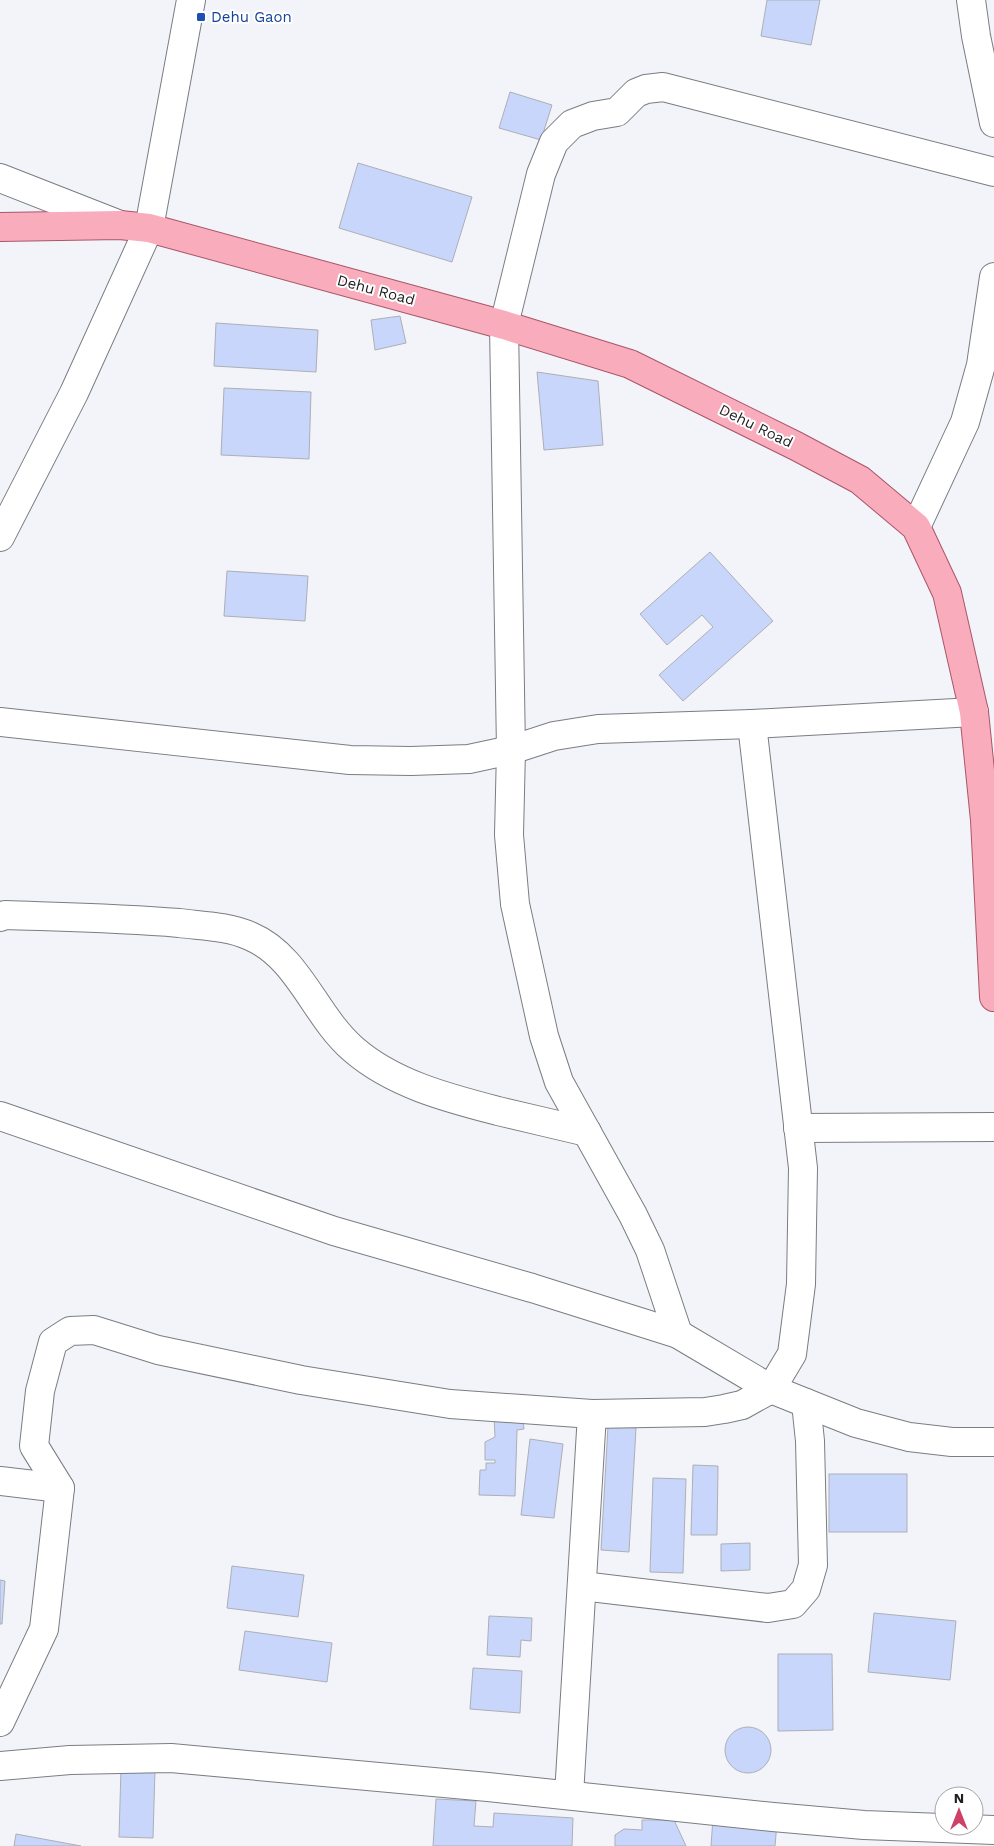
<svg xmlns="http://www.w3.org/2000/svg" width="994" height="1846" font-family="'Work Sans',sans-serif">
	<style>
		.building { fill: #c7d6fa; stroke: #adafb4 }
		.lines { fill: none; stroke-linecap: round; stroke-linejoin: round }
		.minor-casing { stroke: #7a7d81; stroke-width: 30 }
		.major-casing { stroke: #aa5668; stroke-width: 30 }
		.minor { stroke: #fff; stroke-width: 28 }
		.major { stroke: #f9acbc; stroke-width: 28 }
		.transit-dot { fill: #1a4fb4; stroke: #fff; stroke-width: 2 }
		.labels { text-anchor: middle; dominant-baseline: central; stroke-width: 4; stroke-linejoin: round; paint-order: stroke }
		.transit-label { font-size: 15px; fill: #164399; stroke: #fff; text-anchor: start }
		.street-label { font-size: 15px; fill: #1e1f21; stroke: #fff }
	</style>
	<rect width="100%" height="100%" fill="#f2f4fa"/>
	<g class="building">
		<path d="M767 0H820L811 45 761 36Z"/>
		<path d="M510 92 552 105 541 140 499 128Z"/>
		<path d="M358 163 472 197 452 262 339 228Z"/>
		<path d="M400 316 406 343 375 350 371 320Z"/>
		<path d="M216 323 318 330 316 372 214 366Z"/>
		<path d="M537 372 598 381 603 445 544 450Z"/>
		<path d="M224 388 311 392 309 459 221 455Z"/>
		<path d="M710 552 773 621 683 701 659 675 713 627 702 615 667 645 640 614Z"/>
		<path d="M227 571 308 576 305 621 224 616Z"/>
		<path d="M494 1415 523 1422 524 1429 517 1430 515 1496 479 1495 480 1470H486V1463H495V1460H485V1442L495 1437Z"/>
		<path d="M608 1426 636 1428 629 1552 601 1550Z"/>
		<path d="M530 1439 563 1444 554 1518 521 1515Z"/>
		<path d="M693 1465 718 1466 717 1535H691Z"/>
		<rect x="829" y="1474" width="78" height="58"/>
		<path d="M653 1478 686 1479 683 1573 650 1572Z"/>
		<path d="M750 1543V1570L721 1571V1544Z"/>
		<path d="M232 1566 304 1575 298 1617 227 1608Z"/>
		<path d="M0 1580 5 1581 2 1624H0Z"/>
		<path d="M874 1613 956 1621 950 1680 868 1672Z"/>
		<path d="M489 1616 532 1618 531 1641 521 1640 520 1657 487 1655Z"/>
		<path d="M245 1631 332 1643 327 1682 239 1670Z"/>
		<path d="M778 1654H832L833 1730 778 1731Z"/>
		<path d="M473 1668 522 1671 520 1713 470 1709Z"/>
		<circle cx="748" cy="1750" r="23"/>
		<path d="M121 1769 155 1770 153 1838 119 1837Z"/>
		<path d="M436 1799 476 1801 474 1826 493 1827 494 1813 573 1818 572 1846H433Z"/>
		<path d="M713 1818 777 1823 775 1846H711Z"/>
		<path d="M642 1820H674L686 1846H615V1835L624 1829 642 1830Z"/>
		<path d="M16 1834 81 1846H14Z"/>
	</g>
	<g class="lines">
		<g class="minor-casing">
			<g id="minor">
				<path d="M971 0 976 36 994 123"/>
				<path d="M0 178 120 225"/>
				<path d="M916 527 965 422 981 365 994 277"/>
				<path d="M0 537 74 393 149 228 191 0"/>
				<path d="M0 722 350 760 411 761 469 759 511 750 554 736 598 729 752 724 974 712"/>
				<path d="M0 917 5 915C63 917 121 918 179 923 202 926 228 926 250 936 299 957 314 1015 353 1049 393 1084 448 1098 498 1111 528 1118 557 1125 587 1132"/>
				<path d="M0 1116 334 1231 532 1288 678 1334 771 1389 856 1423 909 1437 952 1442H994"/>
				<path d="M798 1128 994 1127"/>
				<path d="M678 1334 650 1250 633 1215 559 1082 544 1036 515 904 509 835 511 750 504 325 541 174 554 142 572 124 593 116 617 112 636 93 646 89 663 87 994 172"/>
				<path d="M0 1481 60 1488"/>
				<path d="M582 1586 768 1608 793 1604 806 1589 813 1565 810 1441 806 1403"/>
				<path d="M0 1722 44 1629 60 1488 34 1446 40 1391 53 1342 70 1331 94 1330 158 1350 301 1380 450 1404 592 1414 705 1412 724 1409 742 1405 771 1389 792 1354 801 1284 803 1168 752 724"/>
				<path d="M0 1766 70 1760 171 1758 488 1787 773 1817 864 1825 994 1830"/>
				<path d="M569 1795 592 1414"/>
			</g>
		</g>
		<g class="major-casing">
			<path id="major" d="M0 227 120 225 149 228 504 325 630 364 796 446 860 480 916 527 947 593 974 712 985 820 994 997"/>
		</g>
		<use href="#minor" class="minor"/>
		<use href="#major" class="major"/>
	</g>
	<rect class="transit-dot" x="196" y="12" width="10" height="10" rx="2.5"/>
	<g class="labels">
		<g class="transit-label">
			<text x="211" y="17">Dehu Gaon</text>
		</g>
		<g class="street-label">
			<text transform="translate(376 290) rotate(15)">Dehu Road</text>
			<text transform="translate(756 426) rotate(26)">Dehu Road</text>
		</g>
	</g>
	<g transform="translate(959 1811)"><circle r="24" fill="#ffffff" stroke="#a5a5a6"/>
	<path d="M0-4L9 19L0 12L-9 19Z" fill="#cf4066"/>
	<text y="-8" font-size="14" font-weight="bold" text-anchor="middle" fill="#1e1f21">N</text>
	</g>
</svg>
